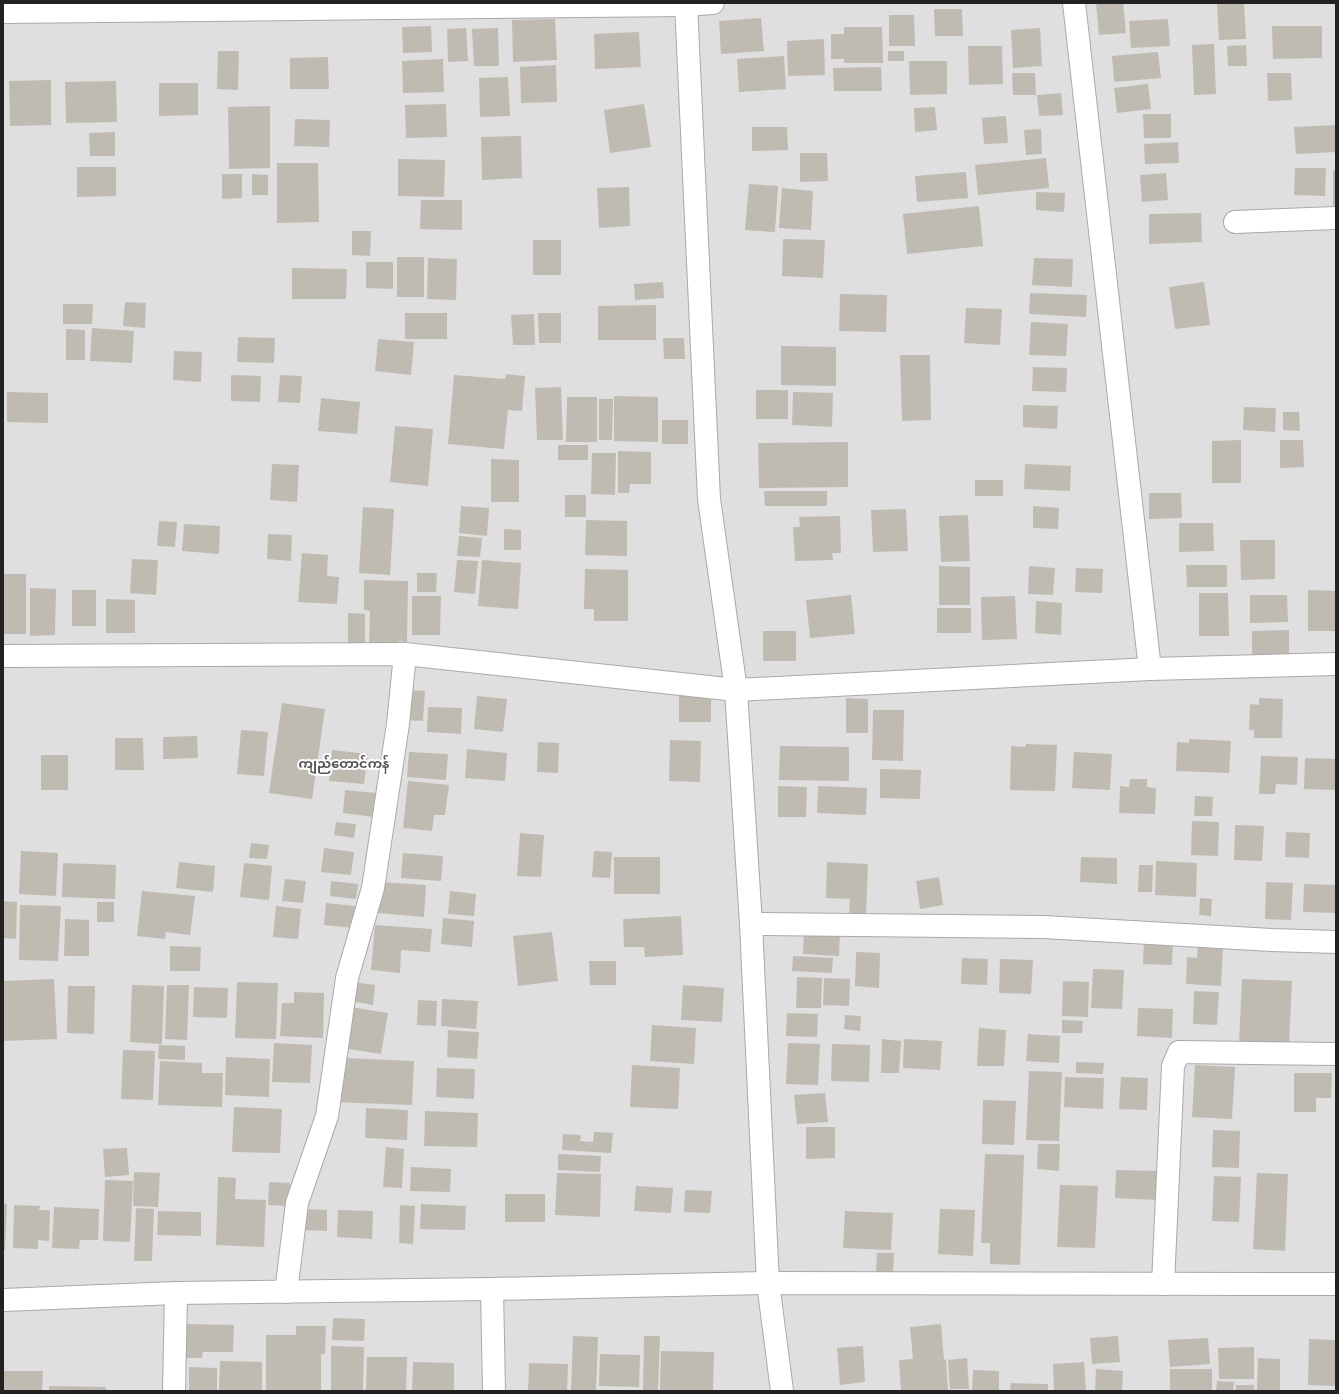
<svg xmlns="http://www.w3.org/2000/svg" width="1339" height="1394" font-family="Cabin,'Noto Sans Myanmar',sans-serif">
	<style>
		.residential { fill: #e0dfdf }
		.building { fill: #bfbbb2 }
		.lines { fill: none; stroke-linecap: round; stroke-linejoin: round }
		.street-casing { stroke: #a9a9a9; stroke-width: 24 }
		.street { stroke: #fff; stroke-width: 22 }
		.labels { text-anchor: middle; dominant-baseline: central; stroke-width: 4; stroke-linejoin: round; paint-order: stroke }
		.quarter-label { font-size: 13px; font-weight: bold; fill: #555; stroke: #fff }
	</style>
	<rect width="100%" height="100%" fill="#f2f1e9"/>
	<rect class="residential" x="3" y="3" width="1333" height="1388"/>
	<g class="building">
		<path d="M1096 3H1123L1126 33 1099 35Z"/>
		<path d="M1244 3 1246 39 1219 40 1217 4Z"/>
		<path d="M934 9H962L963 36H935Z"/>
		<path d="M889 15H914L915 46H889Z"/>
		<path d="M761 18 764 51 721 54 719 21Z"/>
		<path d="M555 19 557 60 513 62 512 20Z"/>
		<path d="M1168 19 1170 46 1131 48 1129 21Z"/>
		<path d="M431 26 432 52 403 53 402 27Z"/>
		<path d="M1272 26H1322V58L1273 59Z"/>
		<path d="M844 27H882L883 63H844V59H831V34H844Z"/>
		<path d="M466 28 468 61 448 62 447 29Z"/>
		<path d="M498 28 499 66H474L472 29Z"/>
		<path d="M1040 28 1042 66 1013 68 1011 30Z"/>
		<path d="M639 32 641 67 595 69 594 34Z"/>
		<path d="M824 39 825 75 788 76 787 41Z"/>
		<path d="M1214 44 1216 94 1194 95 1192 45Z"/>
		<path d="M1246 45 1247 66H1228L1227 46Z"/>
		<path d="M968 46H1002L1003 84 969 85Z"/>
		<path d="M218 51H239L238 90 217 89Z"/>
		<rect x="888" y="51" width="16" height="10"/>
		<path d="M1158 52 1161 78 1114 82 1112 56Z"/>
		<path d="M784 56 786 89 739 92 737 59Z"/>
		<path d="M328 57 329 89H290V58Z"/>
		<path d="M443 59 444 92 403 93 402 61Z"/>
		<path d="M909 61H947V94L910 95Z"/>
		<path d="M556 65 557 102 521 103 520 67Z"/>
		<path d="M881 67 882 91H834L833 68Z"/>
		<path d="M1012 73H1035L1036 95H1013Z"/>
		<path d="M1267 73H1291L1292 100 1268 101Z"/>
		<path d="M508 77 510 116 480 117 479 78Z"/>
		<path d="M51 80V125L10 126 9 81Z"/>
		<path d="M116 81 117 122 66 123 65 82Z"/>
		<path d="M159 83H198V115L159 116Z"/>
		<path d="M1148 84 1151 109 1117 113 1114 88Z"/>
		<path d="M1061 93 1063 115 1039 116 1037 95Z"/>
		<path d="M446 104 447 137 406 138 405 105Z"/>
		<path d="M644 104 651 147 610 153 604 110Z"/>
		<path d="M270 106V168L229 169 228 107Z"/>
		<path d="M935 107 937 130 915 132 914 108Z"/>
		<path d="M1143 114H1171V138H1144Z"/>
		<path d="M1006 116 1008 143 984 144 982 118Z"/>
		<path d="M295 119 330 120 329 147 294 146Z"/>
		<path d="M1336 125V152L1296 154 1294 127Z"/>
		<path d="M752 127H787L788 150 752 151Z"/>
		<path d="M1041 129 1042 154 1026 155 1024 130Z"/>
		<path d="M115 132V156H90L89 133Z"/>
		<path d="M521 136 522 178 482 180 481 137Z"/>
		<path d="M1178 142 1179 163 1145 164 1144 144Z"/>
		<path d="M800 153H827L828 181 800 182Z"/>
		<path d="M1046 158 1049 188 978 195 975 165Z"/>
		<path d="M398 159 445 160 444 197 398 196Z"/>
		<path d="M277 163H318L319 222 277 223Z"/>
		<path d="M77 167H116V196L77 197Z"/>
		<path d="M1295 168H1326L1325 196 1294 195Z"/>
		<rect x="1333" y="170" width="3" height="38"/>
		<path d="M966 172 968 198 917 202 915 176Z"/>
		<path d="M1166 173 1168 200 1142 202 1140 175Z"/>
		<path d="M222 174H242V198L222 199Z"/>
		<path d="M252 174 268 175V195H252Z"/>
		<path d="M749 184 778 186 775 232 745 230Z"/>
		<path d="M629 187 630 226 599 228 597 188Z"/>
		<path d="M782 188 813 191 811 230 779 228Z"/>
		<path d="M1036 192 1065 193 1064 212 1036 210Z"/>
		<path d="M421 200H462V230L420 229Z"/>
		<path d="M979 206 983 246 907 254 903 214Z"/>
		<path d="M1201 213 1202 242 1149 244V214Z"/>
		<path d="M352 231H371L370 256 352 255Z"/>
		<path d="M783 239 825 240 823 278 782 276Z"/>
		<rect x="533" y="240" width="28" height="35"/>
		<rect x="397" y="257" width="27" height="40"/>
		<path d="M428 258 457 259 456 300 427 299Z"/>
		<path d="M1034 258 1073 259 1072 287 1032 285Z"/>
		<path d="M366 262H393V289L366 288Z"/>
		<path d="M292 268 347 269 346 299H292Z"/>
		<path d="M663 282 664 298 635 300 634 284Z"/>
		<path d="M1204 282 1210 325 1175 329 1169 287Z"/>
		<path d="M1030 293 1087 295 1086 317 1029 314Z"/>
		<path d="M840 294 887 295 886 332 839 331Z"/>
		<path d="M125 302 146 303 145 328 123 326Z"/>
		<path d="M63 304H93L92 324H63Z"/>
		<path d="M656 305V340H598V306Z"/>
		<path d="M966 308 1002 309 1000 345 964 343Z"/>
		<rect x="405" y="313" width="42" height="26"/>
		<path d="M538 313H561V343H539Z"/>
		<path d="M534 314 535 345H513L511 315Z"/>
		<path d="M1031 322 1068 324 1066 356 1029 355Z"/>
		<path d="M92 328 134 331 132 363 90 361Z"/>
		<path d="M66 329 85 330V360H66Z"/>
		<path d="M238 337 275 338 274 363 237 362Z"/>
		<path d="M663 338H684L685 359H664Z"/>
		<path d="M378 339 414 342 411 375 375 371Z"/>
		<path d="M781 346 836 347V386L781 385Z"/>
		<path d="M174 351 202 352 201 382 173 380Z"/>
		<path d="M900 355H930L931 420 902 421Z"/>
		<path d="M1033 367 1067 368 1066 392 1032 391Z"/>
		<path d="M506 374 525 376 522 411 508 410 504 449 448 444 454 375 505 379Z"/>
		<path d="M231 375 261 376 260 402 231 401Z"/>
		<path d="M280 375 302 376 300 403 278 402Z"/>
		<path d="M561 387 563 440H537L535 388Z"/>
		<rect x="756" y="390" width="32" height="29"/>
		<path d="M7 392 48 393V423L7 422Z"/>
		<path d="M793 392 833 393 832 427 792 425Z"/>
		<path d="M614 396 658 397V442L614 441Z"/>
		<path d="M567 397H597V442H566Z"/>
		<path d="M321 398 360 402 357 434 318 431Z"/>
		<path d="M599 399H613L612 440H599Z"/>
		<path d="M1023 405 1058 406 1057 429 1023 427Z"/>
		<path d="M1244 407 1276 408 1275 432 1243 430Z"/>
		<path d="M1283 412H1299L1300 431 1283 430Z"/>
		<rect x="662" y="420" width="26" height="24"/>
		<path d="M395 426 433 429 428 486 390 482Z"/>
		<path d="M1241 440V483H1212V441Z"/>
		<path d="M1280 440H1303L1304 467 1280 468Z"/>
		<path d="M848 442V487L759 488 758 443Z"/>
		<rect x="558" y="445" width="30" height="15"/>
		<path d="M618 451 651 452V484H630L629 493H618Z"/>
		<path d="M592 453H616L615 495 591 494Z"/>
		<path d="M491 459 519 460V502H491Z"/>
		<path d="M272 464 299 465 297 502 270 500Z"/>
		<path d="M1025 464 1071 466 1070 491 1024 489Z"/>
		<rect x="975" y="480" width="28" height="16"/>
		<path d="M764 491H827V506H765Z"/>
		<path d="M1149 493H1181L1182 518 1149 519Z"/>
		<rect x="565" y="495" width="21" height="22"/>
		<path d="M461 506 489 508 487 536 459 533Z"/>
		<path d="M1033 506 1059 508 1058 529 1033 528Z"/>
		<path d="M363 507 394 509 390 575 359 573Z"/>
		<path d="M906 509 908 551 873 552 871 510Z"/>
		<path d="M968 515 970 561 941 562 939 516Z"/>
		<path d="M840 516 841 553H832L833 560 795 561 793 527H800L799 517Z"/>
		<path d="M586 520 627 521V556L585 555Z"/>
		<path d="M159 521 177 522 175 547 157 546Z"/>
		<path d="M1179 523H1213L1214 551 1179 552Z"/>
		<path d="M184 524 220 526 219 554 182 551Z"/>
		<path d="M504 529 521 530V550H504Z"/>
		<path d="M268 534 292 535 291 561 267 559Z"/>
		<path d="M459 536 482 538 480 557 457 556Z"/>
		<path d="M1240 540H1275V579L1241 580Z"/>
		<path d="M302 553 328 555 327 576 339 577 337 604 298 602Z"/>
		<path d="M132 559 158 560 156 595 130 593Z"/>
		<path d="M457 560 478 561 475 594 454 592Z"/>
		<path d="M482 560 521 563 518 609 478 606Z"/>
		<path d="M1186 565H1227V587H1187Z"/>
		<path d="M939 566 970 567V605H939Z"/>
		<path d="M1029 566 1055 568 1053 595 1028 594Z"/>
		<path d="M1076 568 1103 569 1102 593 1075 592Z"/>
		<path d="M585 569 628 570V621H594V609H584Z"/>
		<path d="M417 573H437L436 592H417Z"/>
		<rect x="3" y="574" width="23" height="60"/>
		<path d="M364 580 408 581 407 642 398 641V651H369L370 611 364 610Z"/>
		<path d="M30 588 56 589 55 635 30 636Z"/>
		<rect x="72" y="590" width="24" height="36"/>
		<path d="M1308 590 1336 591V631H1308Z"/>
		<path d="M1199 593H1228L1229 636H1199Z"/>
		<path d="M851 595 855 634 810 638 806 600Z"/>
		<path d="M1250 595H1287L1288 622 1250 623Z"/>
		<path d="M412 596H441L440 635H412Z"/>
		<path d="M1015 596 1017 639 982 640 981 597Z"/>
		<path d="M106 599 135 600V633H106Z"/>
		<path d="M1036 601 1062 603 1061 635 1035 633Z"/>
		<rect x="937" y="608" width="34" height="25"/>
		<path d="M348 613 365 614V651H348Z"/>
		<path d="M1289 630V663H1252V631Z"/>
		<rect x="763" y="631" width="33" height="30"/>
		<path d="M408 690 425 691 423 721 406 720Z"/>
		<path d="M477 696 507 699 503 732 474 729Z"/>
		<rect x="679" y="696" width="32" height="26"/>
		<path d="M846 698 868 699V733H846Z"/>
		<path d="M1259 698 1283 699 1282 738H1254V730H1249L1250 704 1259 705Z"/>
		<path d="M282 703 325 709 312 799 269 793Z"/>
		<path d="M428 707 462 708 461 734 427 732Z"/>
		<path d="M873 710H904L903 761 872 760Z"/>
		<path d="M241 730 268 732 264 776 237 774Z"/>
		<path d="M197 736 198 758 163 759V737Z"/>
		<path d="M115 738H143L144 770H115Z"/>
		<path d="M1189 739 1231 741 1229 773 1176 771 1177 742 1189 743Z"/>
		<path d="M670 740 701 741 700 782 669 781Z"/>
		<path d="M538 742 559 743 558 773 537 772Z"/>
		<path d="M1026 744 1057 745 1055 791 1010 790 1011 746 1026 747Z"/>
		<path d="M780 746 849 747V781L779 780Z"/>
		<path d="M467 749 507 753 505 781 465 778Z"/>
		<path d="M332 750 368 754 364 784 329 781Z"/>
		<path d="M409 752 448 754 446 780 407 777Z"/>
		<path d="M1074 752 1112 754 1110 790 1072 788Z"/>
		<rect x="41" y="755" width="27" height="35"/>
		<path d="M1261 756 1298 757 1297 785 1276 784 1275 794H1259Z"/>
		<path d="M1305 758 1336 759V790L1304 789Z"/>
		<path d="M880 769 921 770 920 799 880 798Z"/>
		<path d="M1130 779H1147V787L1156 788 1155 814 1119 813 1120 786 1129 787Z"/>
		<path d="M408 781 449 785 445 815H434L432 831 403 828Z"/>
		<path d="M778 786 807 787 806 817H778Z"/>
		<path d="M818 786 867 788 866 815 817 813Z"/>
		<path d="M345 790 376 793 374 817 343 813Z"/>
		<path d="M1195 796 1213 797 1212 816H1194Z"/>
		<path d="M1192 821 1219 822 1218 856 1191 855Z"/>
		<path d="M336 822 356 824 354 838 334 835Z"/>
		<path d="M1235 825 1264 826 1262 861 1234 860Z"/>
		<path d="M1286 832 1310 833 1309 858 1285 857Z"/>
		<path d="M520 833 544 835 541 877 517 876Z"/>
		<path d="M251 843 269 845 267 859 249 858Z"/>
		<path d="M324 848 354 852 351 875 321 872Z"/>
		<path d="M21 851 58 853 56 896 19 894Z"/>
		<path d="M594 851 612 852 610 878 592 877Z"/>
		<path d="M403 853 443 856 441 881 401 878Z"/>
		<rect x="614" y="857" width="46" height="37"/>
		<path d="M1081 857 1117 858V884L1080 882Z"/>
		<path d="M1156 861 1197 863 1196 897 1155 895Z"/>
		<path d="M179 862 215 866 213 892 176 888Z"/>
		<path d="M827 862 868 864 866 914H849L850 899 826 898Z"/>
		<path d="M63 863 116 865 115 899 62 897Z"/>
		<path d="M244 863 272 866 269 900 240 897Z"/>
		<path d="M1139 865H1153L1152 892H1138Z"/>
		<path d="M939 877 943 905 920 909 916 881Z"/>
		<path d="M285 879 306 881 303 903 282 901Z"/>
		<path d="M331 881 358 884 356 899 330 896Z"/>
		<path d="M380 882 426 885 424 917 378 913Z"/>
		<path d="M1266 882 1293 883 1291 920 1265 919Z"/>
		<path d="M1304 884 1336 885V913L1303 912Z"/>
		<path d="M142 891 195 896 190 935 166 932 165 939 137 936Z"/>
		<path d="M450 891 476 894 474 916 448 914Z"/>
		<path d="M1200 898 1212 899 1211 916 1199 915Z"/>
		<path d="M3 901 17 902 16 939 3 938Z"/>
		<rect x="97" y="902" width="17" height="20"/>
		<path d="M326 903 355 906 353 928 324 925Z"/>
		<path d="M20 905 61 906 58 961 19 960Z"/>
		<path d="M276 906 301 909 298 939 273 937Z"/>
		<path d="M681 916 683 955 645 957 644 947H624L623 919Z"/>
		<path d="M443 918 474 921 472 947 441 944Z"/>
		<path d="M65 919 89 920V956H64Z"/>
		<path d="M375 925 432 929 430 952 401 950 400 973 371 970Z"/>
		<path d="M804 930 840 932 839 956 803 954Z"/>
		<path d="M552 932 558 981 518 986 513 936Z"/>
		<path d="M1144 938 1173 939 1172 965 1143 964Z"/>
		<path d="M1198 945 1223 946 1221 986 1186 984 1187 957 1197 958Z"/>
		<path d="M170 946 201 947 200 971H170Z"/>
		<path d="M856 952 880 953 879 988 855 986Z"/>
		<path d="M793 956 833 958 832 973 792 971Z"/>
		<path d="M962 958 988 959 987 985 961 984Z"/>
		<path d="M1000 959 1033 960 1031 994 999 993Z"/>
		<path d="M589 961H616V985H590Z"/>
		<path d="M1093 969 1124 970 1122 1009 1091 1008Z"/>
		<path d="M797 977 822 978 821 1008H796Z"/>
		<path d="M824 978 850 979 849 1006 823 1005Z"/>
		<path d="M54 979 57 1039 3 1041V981Z"/>
		<path d="M1242 979 1292 981 1289 1045 1239 1043Z"/>
		<path d="M1063 981 1089 982 1088 1017 1062 1016Z"/>
		<path d="M237 982 278 983 276 1039 235 1038Z"/>
		<path d="M352 982 375 985 373 1005 350 1001Z"/>
		<path d="M132 985 164 986 162 1044 130 1042Z"/>
		<path d="M167 985H189L187 1040 165 1039Z"/>
		<path d="M683 985 724 988 722 1022 681 1020Z"/>
		<path d="M68 986H95L94 1034 67 1033Z"/>
		<path d="M194 987 228 988 227 1018 193 1017Z"/>
		<path d="M1194 991 1219 992 1217 1025 1193 1024Z"/>
		<path d="M294 992 324 993 323 1038 280 1036 282 1003H294Z"/>
		<path d="M442 999 478 1001 476 1029 441 1026Z"/>
		<path d="M418 1000 437 1001 436 1026 417 1025Z"/>
		<path d="M350 1007 388 1013 381 1054 343 1048Z"/>
		<path d="M1138 1008 1173 1009 1172 1038 1137 1036Z"/>
		<path d="M787 1013 818 1014 817 1037 786 1036Z"/>
		<path d="M845 1015 861 1016 860 1031 844 1029Z"/>
		<path d="M1062 1020 1083 1021 1082 1033H1062Z"/>
		<path d="M652 1025 696 1028 694 1064 650 1061Z"/>
		<path d="M979 1028 1006 1030 1004 1066H977Z"/>
		<path d="M448 1030 479 1032 477 1059 447 1057Z"/>
		<path d="M1028 1034 1060 1036 1059 1063 1026 1061Z"/>
		<path d="M882 1039 901 1041 899 1073H881Z"/>
		<path d="M904 1039 942 1041 940 1070 903 1068Z"/>
		<path d="M274 1043 312 1045 310 1083 272 1082Z"/>
		<path d="M788 1043 820 1044 818 1085 786 1084Z"/>
		<path d="M832 1044 870 1045 869 1082 831 1081Z"/>
		<path d="M159 1045 185 1046V1060L158 1059Z"/>
		<path d="M123 1050 155 1051 153 1100 121 1099Z"/>
		<path d="M226 1057 270 1059 269 1097 225 1095Z"/>
		<path d="M345 1058 414 1061 412 1105 333 1102V1083L344 1084Z"/>
		<path d="M160 1061 202 1063V1073H223L222 1107 158 1105Z"/>
		<path d="M1076 1062 1104 1063 1103 1074 1076 1073Z"/>
		<path d="M632 1065 680 1068 678 1109 630 1107Z"/>
		<path d="M1195 1065 1235 1067 1232 1119 1192 1117Z"/>
		<path d="M437 1068 475 1069 474 1099 436 1097Z"/>
		<path d="M1029 1071 1062 1072 1059 1141 1026 1140Z"/>
		<path d="M1294 1073H1332L1331 1098H1316V1112H1294Z"/>
		<path d="M1065 1077 1104 1078 1103 1109 1064 1107Z"/>
		<path d="M1121 1077 1148 1078 1147 1110 1119 1109Z"/>
		<path d="M825 1093 828 1122 797 1124 794 1095Z"/>
		<path d="M983 1100 1016 1101 1014 1145 982 1144Z"/>
		<path d="M234 1107 282 1109 280 1153 232 1152Z"/>
		<path d="M366 1108 408 1110 407 1140 365 1138Z"/>
		<path d="M425 1111 478 1113 477 1147 424 1146Z"/>
		<path d="M806 1127H835V1158L806 1159Z"/>
		<path d="M1213 1130 1240 1131 1239 1168 1212 1167Z"/>
		<path d="M594 1132 613 1133 611 1153 562 1150 563 1134 581 1135 580 1141 593 1142Z"/>
		<path d="M1038 1144H1060L1059 1171 1037 1169Z"/>
		<path d="M386 1147 404 1149 402 1188 383 1187Z"/>
		<path d="M127 1148 129 1175 105 1177 103 1149Z"/>
		<path d="M558 1154 601 1156 600 1172 558 1170Z"/>
		<path d="M985 1154 1024 1155 1020 1265 990 1264V1243H981Z"/>
		<path d="M411 1167 451 1169 450 1192 410 1191Z"/>
		<path d="M1116 1170 1159 1171 1158 1200 1115 1198Z"/>
		<path d="M134 1172 160 1173 158 1207 133 1206Z"/>
		<path d="M557 1173 601 1174 600 1217 555 1215Z"/>
		<path d="M1257 1173 1288 1174 1285 1251 1253 1249Z"/>
		<path d="M1214 1176 1241 1177 1239 1222 1212 1221Z"/>
		<path d="M218 1177 236 1178 235 1199 266 1200 264 1247 216 1245Z"/>
		<path d="M105 1180 133 1181 130 1242 103 1241Z"/>
		<path d="M269 1182 290 1183 289 1206 268 1205Z"/>
		<path d="M1060 1185 1098 1186 1095 1248 1057 1247Z"/>
		<path d="M636 1186 673 1188 671 1213 634 1211Z"/>
		<path d="M685 1190 712 1191 710 1213 684 1212Z"/>
		<rect x="505" y="1194" width="40" height="28"/>
		<path d="M3 1204H7L5 1250H3Z"/>
		<path d="M421 1204 466 1206 465 1230 420 1229Z"/>
		<path d="M14 1205 40 1206 39 1210H50L49 1241 38 1240V1249L13 1248Z"/>
		<path d="M400 1205 415 1206 413 1244 399 1243Z"/>
		<path d="M54 1207 99 1209 98 1240H80L79 1249 52 1248Z"/>
		<path d="M136 1208 154 1209 152 1261H134Z"/>
		<path d="M304 1209 327 1210V1231L304 1230Z"/>
		<path d="M940 1209 975 1210 973 1256 938 1254Z"/>
		<path d="M338 1210 373 1211 372 1239 337 1237Z"/>
		<path d="M158 1211 201 1212V1236L157 1235Z"/>
		<path d="M845 1211 893 1213 891 1250 843 1248Z"/>
		<path d="M877 1253H894L893 1272H876Z"/>
		<path d="M333 1318 365 1319 364 1341 332 1340Z"/>
		<path d="M186 1324 234 1325 233 1352H203L202 1358H185Z"/>
		<path d="M941 1324 944 1360 946 1359 948 1391H901L899 1360 913 1359 910 1327Z"/>
		<path d="M296 1326H326L325 1354H321V1391H266V1335H296Z"/>
		<path d="M573 1336 598 1337 596 1391H571Z"/>
		<path d="M644 1336H660L658 1391H643Z"/>
		<path d="M1118 1336 1120 1362 1092 1364 1090 1338Z"/>
		<path d="M1208 1338 1210 1364 1170 1367 1168 1340Z"/>
		<path d="M1309 1339 1336 1340V1386L1308 1385Z"/>
		<path d="M331 1346 364 1347 363 1391H331Z"/>
		<path d="M863 1346 865 1382 840 1385 837 1348Z"/>
		<path d="M1254 1347V1379H1219L1218 1348Z"/>
		<path d="M661 1351 714 1352 713 1391H660Z"/>
		<path d="M600 1354 640 1355 639 1387 599 1386Z"/>
		<path d="M367 1357H407L406 1391H366Z"/>
		<path d="M967 1358 969 1389H950L948 1360Z"/>
		<path d="M1258 1358 1280 1359V1391H1257Z"/>
		<path d="M220 1361 262 1362V1391H219Z"/>
		<path d="M413 1362 454 1363V1391H412Z"/>
		<path d="M1084 1362 1086 1391H1054L1053 1364Z"/>
		<path d="M529 1363 568 1364 567 1391H528Z"/>
		<path d="M189 1367 217 1368V1391H189Z"/>
		<path d="M1096 1369 1123 1371 1122 1391H1095Z"/>
		<rect x="1170" y="1369" width="42" height="22"/>
		<path d="M973 1370 999 1371V1391H972Z"/>
		<path d="M3 1371H43L42 1391H3Z"/>
		<path d="M1217 1381 1234 1382 1233 1391H1216Z"/>
		<path d="M1011 1383 1048 1384V1391H1010Z"/>
		<rect x="1236" y="1385" width="18" height="6"/>
		<path d="M49 1386 106 1387V1391H49Z"/>
	</g>
	<g class="lines">
		<g class="street-casing">
			<g id="street">
				<path d="M686 3 709 499 736 690 751 924 768 1283 782 1391"/>
				<path d="M1074 3 1150 669"/>
				<path d="M3 12 686 5 713 3"/>
				<path d="M1235 222 1336 218"/>
				<path d="M3 656 405 654 736 690 1150 669 1336 664"/>
				<path d="M751 924 1044 927 1272 940 1336 942"/>
				<path d="M1163 1284 1173 1066 1179 1052 1336 1054"/>
				<path d="M492 1289 494 1391"/>
				<path d="M286 1292 297 1203 327 1116 347 978 373 888 398 724 405 654"/>
				<path d="M3 1300 176 1293 492 1289 768 1283 1336 1284"/>
				<path d="M174 1391 176 1293"/>
			</g>
		</g>
		<use href="#street" class="street"/>
	</g>
	<g class="labels">
		<g class="quarter-label">
			<text x="344" y="763">ကျည်တောင်ကန်</text>
		</g>
	</g>
	<rect width="1339" height="1394" fill="none" stroke="#222222" stroke-width="8"/>
</svg>
